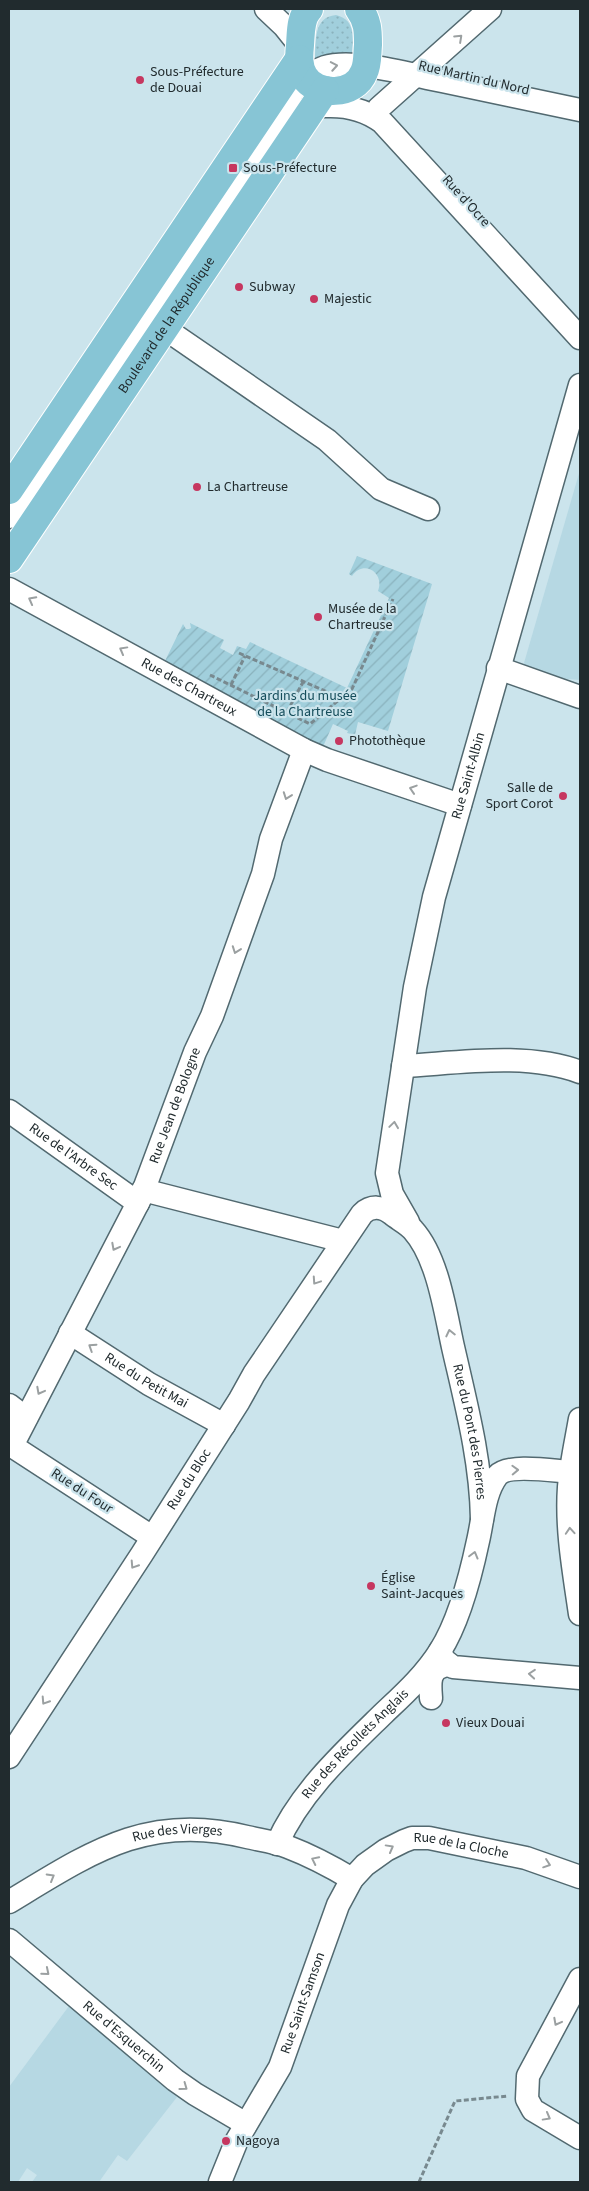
<svg xmlns="http://www.w3.org/2000/svg" width="589" height="2191" font-family="'Source Sans 3',sans-serif">
	<style>
		.built { fill: #b6d8e3 }
		.grass { fill: url(#grass-dots) }
		.garden { fill: url(#garden-furrows) }
		.lines { fill: none; stroke-linecap: round; stroke-linejoin: round }
		.minor-casing { stroke: #526970; stroke-width: 25 }
		.major-casing { stroke: #fff; stroke-width: 30 }
		.path { stroke: #78898f; stroke-width: 3; stroke-dasharray: 5 2.5; stroke-linecap: butt }
		.minor { stroke: #fff; stroke-width: 22 }
		.major { stroke: #87c5d5; stroke-width: 28 }
		.oneway { stroke: #9ba0a1 }
		.poi-dot { fill: #c63760; stroke: #cbe4ec; stroke-width: 2 }
		.labels { text-anchor: middle; dominant-baseline: central; stroke-width: 4.5; stroke-linejoin: round; paint-order: stroke }
		.poi-label { font-size: 14px; fill: #212b2e; stroke: #cbe4ec; text-anchor: start }
		.street-label { font-size: 14px; fill: #212b2e; stroke: #cbe4ec }
		.park-label { font-size: 14px; fill: #154d5b; stroke: #cbe4ec }
	</style>
	<defs>
		<pattern id="grass-dots" width="8" height="8" patternUnits="userSpaceOnUse" patternTransform="scale(1.25)"><rect width="8" height="8" fill="#a1cfdc"/><path d="M2 2h.1M6 6h.1" fill="none" stroke="#8ab2bd" stroke-width="1.8" stroke-linecap="round"/></pattern>
		<pattern id="garden-furrows" width="10" height="10" patternUnits="userSpaceOnUse" patternTransform="scale(1.25)"><rect width="10" height="10" fill="#a1cfdc"/><path d="M-1 1l2-2M0 10L10 0M9 11l2-2" fill="none" stroke="#8ab2bd"/></pattern>
	</defs>
	<rect width="100%" height="100%" fill="#cbe4ec"/>
	<g class="built">
		<path d="M580 470V680L545 677 527 671 524 663Z"/>
		<path d="M69 2006 177 2097 127 2161 118 2155 99 2182H32L37 2175 27 2168 18 2182H9V2087Z"/>
	</g>
	<path class="grass" d="M336 15C358 20 352 42 352 59H315C316 42 313 17 336 15Z"/>
	<path class="garden" d="M357 556 432 584 388 731 358 722 355 735 347 733 348 731 333 724 322 749 164 663 183 624 186 629H189L191 628 190 623 224 640 220 648 233 655 237 646 246 649 250 642 347 688 389 598 378 591C385 573 364 559 352 576L349 574Z"/>
	<g class="lines">
		<g class="minor-casing">
			<g id="minor">
				<path d="M266 9 284 26 300 46"/>
				<path d="M379 108 490 9"/>
				<path d="M278 115C287 96 304 74 325 67 354 58 411 75 442 81 488 91 534 100 580 110"/>
				<path d="M164 328 327 440 381 489 428 509"/>
				<path d="M9 517 268 130C295 101 350 98 382 122L580 338"/>
				<path id="s1" d="M9 589 304 750 327 760 460 805"/>
				<path d="M498 668 580 697"/>
				<path d="M403 1066C459 1063 527 1052 580 1072"/>
				<path id="s2" d="M9 1111 138 1203"/>
				<path d="M143 1190 343 1241"/>
				<path id="s3" d="M408 1222 392 1194 387 1173 415 987 434 897 580 385"/>
				<path id="s4" d="M70 1333 149 1384 224 1425"/>
				<path d="M9 1405 26 1418 13 1424"/>
				<path d="M580 1419C576 1442 571 1464 569 1487 566 1529 574 1572 580 1614"/>
				<path id="s5" d="M152 1537 12 1446 141 1197 195 1052 212 1016 263 874 271 839 304 750"/>
				<path d="M440 1651 444 1660 453 1667 580 1678"/>
				<path d="M431 1698C430 1685 428 1669 444 1666"/>
				<path id="s6" d="M9 1757 142 1554 239 1401 254 1374 362 1214C371 1205 382 1206 392 1214 398 1219 408 1224 413 1230 438 1258 445 1311 453 1347 466 1404 481 1460 482 1519"/>
				<path id="s7" d="M277 1844C300 1792 344 1752 384 1713 404 1694 425 1675 440 1651 458 1623 471 1574 478 1541 483 1520 484 1493 497 1476 508 1463 554 1471 571 1472"/>
				<path id="s8" d="M9 1902C90 1853 148 1812 247 1837 260 1840 275 1842 288 1847 309 1855 332 1867 352 1879"/>
				<path id="s9" d="M9 1940 175 2080 195 2094 246 2124"/>
				<path d="M580 1979 528 2076 527 2099 533 2110 580 2138"/>
				<path id="s10" d="M220 2182 237 2140 280 2067 338 1905 352 1879 365 1865 386 1850 404 1841 412 1838H429L526 1858 580 1877"/>
			</g>
		</g>
		<g class="major-casing">
			<g id="major">
				<path d="M309 9C300 18 301 33 300 45 299 55 298 66 304 76 316 97 355 96 364 72 368 64 367 54 368 45 368 31 368 21 359 9"/>
				<path d="M9 490 299 59"/>
				<path id="s11" d="M9 559 325 90"/>
			</g>
		</g>
		<g class="path">
			<path d="M239 653 341 698"/>
			<path d="M210 675 310 724 352 689 393 599"/>
			<path d="M231 685 245 656"/>
			<path d="M287 712 303 682"/>
			<path d="M419 2182 455 2101 508 2096"/>
		</g>
		<use href="#minor" class="minor"/>
		<use href="#major" class="major"/>
	</g>
	<defs><path id="oneway-chevron" d="M-2-3.5L2.5 0L-2 3.5" fill="none" stroke-width="1.6" stroke-linecap="round" stroke-linejoin="round" transform="scale(1.25)"/></defs>
	<g class="oneway">
		<use href="#oneway-chevron" transform="translate(459 38) rotate(-43)"/>
		<use href="#oneway-chevron" transform="translate(334 66) rotate(-10)"/>
		<use href="#oneway-chevron" transform="translate(32 600) rotate(-152)"/>
		<use href="#oneway-chevron" transform="translate(123 650) rotate(-151)"/>
		<use href="#oneway-chevron" transform="translate(413 789) rotate(-162)"/>
		<use href="#oneway-chevron" transform="translate(287 796) rotate(110)"/>
		<use href="#oneway-chevron" transform="translate(236 950) rotate(110)"/>
		<use href="#oneway-chevron" transform="translate(394 1125) rotate(-82)"/>
		<use href="#oneway-chevron" transform="translate(115 1247) rotate(118)"/>
		<use href="#oneway-chevron" transform="translate(316 1281) rotate(124)"/>
		<use href="#oneway-chevron" transform="translate(450 1333) rotate(-103)"/>
		<use href="#oneway-chevron" transform="translate(92 1347) rotate(-147)"/>
		<use href="#oneway-chevron" transform="translate(40 1391) rotate(118)"/>
		<use href="#oneway-chevron" transform="translate(515 1470) rotate(-2)"/>
		<use href="#oneway-chevron" transform="translate(570 1531) rotate(-94)"/>
		<use href="#oneway-chevron" transform="translate(474 1555) rotate(-75)"/>
		<use href="#oneway-chevron" transform="translate(134 1565) rotate(123)"/>
		<use href="#oneway-chevron" transform="translate(532 1674) rotate(-175)"/>
		<use href="#oneway-chevron" transform="translate(45 1701) rotate(123)"/>
		<use href="#oneway-chevron" transform="translate(390 1848) rotate(-29)"/>
		<use href="#oneway-chevron" transform="translate(315 1860) rotate(-154)"/>
		<use href="#oneway-chevron" transform="translate(547 1864) rotate(19)"/>
		<use href="#oneway-chevron" transform="translate(51 1877) rotate(-30)"/>
		<use href="#oneway-chevron" transform="translate(46 1972) rotate(40)"/>
		<use href="#oneway-chevron" transform="translate(557 2022) rotate(118)"/>
		<use href="#oneway-chevron" transform="translate(184 2087) rotate(36)"/>
		<use href="#oneway-chevron" transform="translate(547 2117) rotate(29)"/>
	</g>
	<g class="poi-dot">
		<circle cx="140" cy="80" r="5"/>
		<rect x="228" y="163" width="10" height="10" rx="2.5"/>
		<circle cx="239" cy="287" r="5"/>
		<circle cx="314" cy="299" r="5"/>
		<circle cx="197" cy="487" r="5"/>
		<circle cx="318" cy="617" r="5"/>
		<circle cx="339" cy="741" r="5"/>
		<circle cx="563" cy="796" r="5"/>
		<circle cx="371" cy="1586" r="5"/>
		<circle cx="446" cy="1723" r="5"/>
		<circle cx="226" cy="2141" r="5"/>
	</g>
	<g class="labels">
		<g class="poi-label">
			<text x="150" y="72">Sous-Préfecture<tspan x="150" dy="16">de Douai</tspan></text>
			<text x="243" y="168">Sous-Préfecture</text>
			<text x="249" y="287">Subway</text>
			<text x="324" y="299">Majestic</text>
			<text x="207" y="487">La Chartreuse</text>
			<text x="328" y="609">Musée de la<tspan x="328" dy="16">Chartreuse</tspan></text>
			<text x="349" y="741">Photothèque</text>
			<text x="553" y="788" text-anchor="end">Salle de<tspan x="553" dy="16">Sport Corot</tspan></text>
			<text x="381" y="1578">Église<tspan x="381" dy="16">Saint-Jacques</tspan></text>
			<text x="456" y="1723">Vieux Douai</text>
			<text x="236" y="2141">Nagoya</text>
		</g>
		<g class="street-label">
			<text transform="translate(474 78) rotate(13)">Rue Martin du Nord</text>
			<text transform="translate(466 201) rotate(48)">Rue d'Ocre</text>
			<text stroke="none"><textPath href="#s11" startOffset="282">Boulevard de la République</textPath></text>
			<text stroke="none"><textPath href="#s1" startOffset="205">Rue des Chartreux</textPath></text>
			<text stroke="none"><textPath href="#s3" startOffset="460">Rue Saint-Albin</textPath></text>
			<text stroke="none"><textPath href="#s5" startOffset="545">Rue Jean de Bologne</textPath></text>
			<text stroke="none"><textPath href="#s2" startOffset="79">Rue de l'Arbre Sec</textPath></text>
			<text stroke="none"><textPath href="#s4" startOffset="90">Rue du Petit Mai</textPath></text>
			<text stroke="none"><textPath href="#s6" startOffset="919">Rue du Pont des Pierres</textPath></text>
			<text stroke="none"><textPath href="#s6" startOffset="331">Rue du Bloc</textPath></text>
			<text transform="translate(82 1491) rotate(33)">Rue du Four</text>
			<text stroke="none"><textPath href="#s7" startOffset="128">Rue des Récollets Anglais</textPath></text>
			<text stroke="none"><textPath href="#s8" startOffset="185">Rue des Vierges</textPath></text>
			<text stroke="none"><textPath href="#s10" startOffset="455">Rue de la Cloche</textPath></text>
			<text stroke="none"><textPath href="#s10" startOffset="198">Rue Saint-Samson</textPath></text>
			<text stroke="none"><textPath href="#s9" startOffset="150">Rue d'Esquerchin</textPath></text>
		</g>
		<g class="park-label">
			<text x="305" y="696">Jardins du musée<tspan x="305" dy="16">de la Chartreuse</tspan></text>
		</g>
	</g>
	<rect width="589" height="2191" fill="none" stroke="#212b2e" stroke-width="20"/>
</svg>
